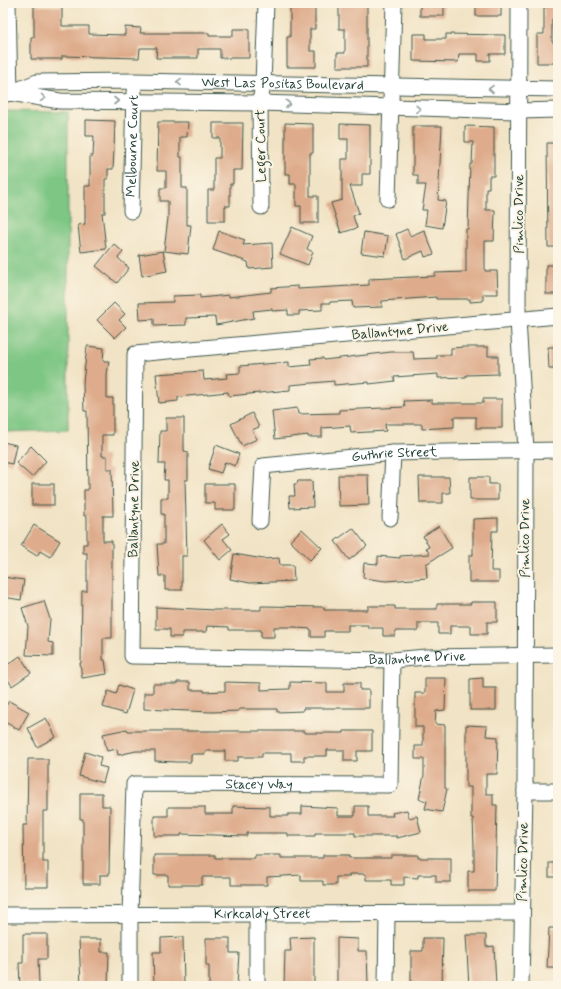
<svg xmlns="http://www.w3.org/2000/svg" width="561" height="989" font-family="Mynerve,sans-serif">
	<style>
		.green { fill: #7dc683; stroke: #4e825c }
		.building { fill: #deac8c }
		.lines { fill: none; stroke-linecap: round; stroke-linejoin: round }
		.minor-casing { stroke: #3e564a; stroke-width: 17 }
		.minor { stroke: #fff; stroke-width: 15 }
		.oneway { stroke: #8f9e9a }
		.labels { text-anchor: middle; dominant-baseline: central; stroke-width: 4; stroke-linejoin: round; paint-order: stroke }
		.street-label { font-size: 14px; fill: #1f3d34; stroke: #fcf5e5 }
	</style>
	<rect width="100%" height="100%" fill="#fcf5e5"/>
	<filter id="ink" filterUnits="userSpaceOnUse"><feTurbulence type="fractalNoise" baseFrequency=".025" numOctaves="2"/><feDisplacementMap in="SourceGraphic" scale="8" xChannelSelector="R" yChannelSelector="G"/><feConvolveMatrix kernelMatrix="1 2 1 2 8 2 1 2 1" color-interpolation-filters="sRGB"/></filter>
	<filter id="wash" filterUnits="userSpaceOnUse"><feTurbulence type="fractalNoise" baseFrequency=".012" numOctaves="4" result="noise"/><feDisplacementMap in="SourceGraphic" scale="16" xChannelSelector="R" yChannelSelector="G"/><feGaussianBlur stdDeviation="0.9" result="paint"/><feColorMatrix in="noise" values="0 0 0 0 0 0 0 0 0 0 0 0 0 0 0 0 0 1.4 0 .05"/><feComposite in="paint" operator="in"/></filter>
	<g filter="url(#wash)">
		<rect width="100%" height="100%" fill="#f1e3c5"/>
		<path class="green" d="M3 111 68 112V430L3 432Z"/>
		<g id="blocks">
			<g class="building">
				<path d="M339 3H367V67H337V53H345V29H339Z"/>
				<rect x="420" y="3" width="24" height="13"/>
				<rect x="476" y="3" width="25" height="13"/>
				<path d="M549 3H558V19H552V42H558V63H537V34H544V7H549Z"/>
				<path d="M34 6H62V26H89V34L125 35V27L141 28 140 33H209V36H233V29H249V58H220V49H198V58H156L157 48H140L139 58 62 56V59H31V37H34Z"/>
				<path d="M290 6H315V29H310V51H316V67H287V37H290Z"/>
				<path d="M413 34H426V39H446V34L505 35V54H490V61H478V54H459L458 62 413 61Z"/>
				<path d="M86 120 115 121 114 150 113 169H108V179H105V213H102L106 249 81 252 78 225 85 224V186H90V156H93L94 136H86Z"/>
				<path d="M158 122H188L187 137H180V157H182V188H187V225H191L188 254 164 251 168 218V201H160V188H166V171H157Z"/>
				<path d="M213 123H243L242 170H233V184H230V206H225V221H208V190H214V158H220V138H213Z"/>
				<path d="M285 123 313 124V153H310V196H318V223H301V206H296V184H290V174H285Z"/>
				<path d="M340 124 370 125V174H362V186H350L359 213 353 216 357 228 341 233 331 203 342 200V159H348V139H340Z"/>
				<path d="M413 126H442L438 200 446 201 442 228 425 225 427 210H422L426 185H418V175H413Z"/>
				<path d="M465 126 494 127V176H489V188H486V210H495L494 241H485V271H497L498 294H483V301L470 302V299H436V297L382 301V307L353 308 352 301 330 302V303H322V310L299 311V315H288V310L272 311V309L253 311 254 318 216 325 215 317 186 318V325L154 326V319L140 320 139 303 173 302V296L200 295V298L229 295V297L271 292V288L298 286V289L369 285V279L435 276V273L466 272V229H468L470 164H472L473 142H465Z"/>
				<path d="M547 143H558V247H548Z"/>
				<path d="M292 227 312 236 307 249 313 252 308 265 280 254Z"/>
				<path d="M407 229 410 236 424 230 434 254 425 257 423 251 405 259 396 234Z"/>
				<path d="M219 231 245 240 243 245 272 243 273 267 249 269 248 262 213 250Z"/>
				<path d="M364 232 388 236 385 256 361 253Z"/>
				<path d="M114 244 123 252 118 258 129 268 117 283 96 266Z"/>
				<path d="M163 251 167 271 142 276 139 255Z"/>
				<rect x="546" y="265" width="12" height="29"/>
				<path d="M114 303 125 314 119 320 126 327 115 338 97 320Z"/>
				<path d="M87 346 104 348 103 361H109L107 374V398H113V435H102V456H107V469H112L113 516H103V541H112V638H103V660H105L107 674 82 678 80 663H81L82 591H87V553H83V544H87V516H84V490H88L87 411H84L83 383Z"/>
				<path d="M464 347H488V356H498V374L466 375V377L438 378V374L394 377 395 381 369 384V382L334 385V381L290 385V390L229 396 228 392 178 397V401L159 403 156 374 203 371 204 380 227 378 226 374 240 373V366L289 362V367L311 365 310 359 323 358 324 360 391 352H413L414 359 437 358V355H451V348Z"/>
				<path d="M548 347H558V369H549Z"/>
				<path d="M483 399H502V428H476V417H454V427L422 429V424H385L386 431 351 433 350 426 322 428V437H308V435L275 439 272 411 297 408 298 414 339 413V410L405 407 404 401 432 400V403H483Z"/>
				<path d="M252 413 259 427 252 430 257 439 242 446 231 424Z"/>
				<path d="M166 418H184V451L188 452V480H185L187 556H182V590H165V576H159L157 544H164V514H161V498H168V480H164L165 464H159L160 431H166Z"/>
				<path d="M3 442 16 445 12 464 3 462Z"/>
				<path d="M216 445 239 454 235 466 225 462 221 473 208 469Z"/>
				<path d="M31 446 46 461 32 477 16 463Z"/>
				<path d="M338 475H368L369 505 339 506Z"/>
				<path d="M419 477H449L450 493H443V503H420Z"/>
				<path d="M470 477H489V484H498V500H470Z"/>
				<path d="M298 481H312L313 507 290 508 289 496H295L294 484H297Z"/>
				<rect x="32" y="484" width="22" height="21"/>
				<path d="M205 484H235V510H215V503H205Z"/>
				<path d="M498 518V531H492L491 571H499V582H469V555H473V519Z"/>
				<path d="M222 524 230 534 223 539 232 550 220 560 204 540Z"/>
				<path d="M34 525 60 541 50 557 40 551 37 556 21 546Z"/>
				<path d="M439 526 452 548 426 564 427 578 386 581 363 578 364 563 378 564V556L400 558V556L430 554 426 548 429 547 423 536Z"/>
				<path d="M353 528 367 546 349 560 335 541Z"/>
				<path d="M302 529 322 548 310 560 290 541Z"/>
				<path d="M234 554 263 559 279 558 280 565H293L294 581 250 583 230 579Z"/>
				<path d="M3 577 24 580 21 600 3 597Z"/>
				<path d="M44 601 50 619 48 642 53 643V656L26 655 28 626 22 608Z"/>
				<path d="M471 602H497V622H487V634H471V626H450V634H438V623H418V631H395V636H383V628H368V625H348V631H324V637H311V629L297 628V627H274V637H261V630H229V627L207 626 206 632H182V637H170V629H156V607L215 610H261V606L324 607V610H368V606H395V609H437V604H471Z"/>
				<path d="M20 656 31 673 12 686 3 672V668Z"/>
				<path d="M425 678H446L445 710 436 711 435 724 445 725V788L447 789 442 812 425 809 427 801 419 799 424 775V759H415V746H423V727H415V693H425Z"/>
				<path d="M483 678V688H496V710H470V679Z"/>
				<path d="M177 682H190V690H204V692L225 691V682L261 683V690L290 689V682L327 683V692H344V683H360V690H369V708H303V711L277 712V709H239V711L211 712 144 709V693H153V684H177Z"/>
				<path d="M119 685 133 690 126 714 103 707 108 691 116 694Z"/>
				<path d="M9 701 29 712 19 730 3 721V711Z"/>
				<path d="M46 718 56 737 37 747 28 728Z"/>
				<path d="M466 725 487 726 486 736 498 737 497 774H486V794H493V805H497L495 891H468V871H474V847L473 818H471V787H466Z"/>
				<path d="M127 729 128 731H304V733H344V731H372V751H357V761H344V750H327V756H304V761H291V753H262V757H238V761H225V751H205V754H191V762H177L155 761V751H136L118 755 117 749 107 751 103 734Z"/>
				<path d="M85 752 101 757 99 766 107 768 103 783 79 776Z"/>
				<path d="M28 759H48V811H43V862H48V887H24L23 825H27Z"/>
				<path d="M80 793H102V806H110L109 875H100V884H83V819H80Z"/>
				<path d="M233 806 270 807V816H288V814H302V806L338 808V816H355V806H368V816H393L392 813 407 810 409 818 417 816 421 832 397 838V836H355V833H315V836H288V833H247V836L181 834V836H154V816H168V807H205V814H233Z"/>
				<path d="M154 855H215V858H255V855H281V858H323V855H349V858H391V855H418V858H451V882H436V875H418V878L404 877V885H391V880H366V874H349V877H336V885H323V881H301V875L267 877V885H231V877H202V885H168V875H154Z"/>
				<rect x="549" y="863" width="9" height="14"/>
				<path d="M549 928H558V968H547Z"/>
				<path d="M23 934H47V959H38L39 984H20L19 963H23Z"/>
				<path d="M466 935H486V947L494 946 496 986H469Z"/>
				<path d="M183 937 184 986H154L153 952H161V938Z"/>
				<path d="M314 937V986H284L285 951H291L290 938Z"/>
				<path d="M206 938H230V953H239L237 986H209V966H206Z"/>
				<path d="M337 938 358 939V951H367L368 985 337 986Z"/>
				<path d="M423 938H443L442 986H420V983L411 984V951H423Z"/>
				<path d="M79 939H101V952H109L108 986H81Z"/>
			</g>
		</g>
	</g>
	<g filter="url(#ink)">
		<use href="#blocks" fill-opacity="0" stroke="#3e564a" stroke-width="1"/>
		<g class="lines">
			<g class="minor-casing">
				<g id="minor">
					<path d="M8 3 10 93"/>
					<path d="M519 3 518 320 526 450 525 791 521 986"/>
					<path d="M10 93 60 101 260 103 519 111 558 110"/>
					<path id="s1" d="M3 95 10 93 37 82 134 81 558 89"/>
					<path d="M388 199 394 3"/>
					<path d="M261 207 260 103 263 84 266 3"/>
					<path id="s2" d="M131 211 134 92"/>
					<path id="s3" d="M558 316 135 354 132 656 392 660 426 657 558 655"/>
					<path d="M390 518 393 453"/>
					<path id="s4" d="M260 521 263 466 393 453 558 450"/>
					<path d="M525 791H558"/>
					<path id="s5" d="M3 915 522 913"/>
					<path d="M257 915V986"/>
					<path id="s6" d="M130 986V915L134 784 390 785 392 660"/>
					<path d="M386 986 387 914"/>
				</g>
			</g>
			<use href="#minor" class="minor"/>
		</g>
		<defs><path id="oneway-chevron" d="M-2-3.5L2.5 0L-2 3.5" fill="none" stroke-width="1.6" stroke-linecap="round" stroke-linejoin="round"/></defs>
		<g class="oneway">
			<use href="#oneway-chevron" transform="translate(179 82) rotate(-179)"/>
			<use href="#oneway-chevron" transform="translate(491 89) rotate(-179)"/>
			<use href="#oneway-chevron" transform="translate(43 98) rotate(8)"/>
			<use href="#oneway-chevron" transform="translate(116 101)"/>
			<use href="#oneway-chevron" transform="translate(288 104) rotate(2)"/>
			<use href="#oneway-chevron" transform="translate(418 109) rotate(1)"/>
		</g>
	</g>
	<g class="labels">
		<g class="street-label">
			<text stroke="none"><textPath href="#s1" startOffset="282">West Las Positas Boulevard</textPath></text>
			<text stroke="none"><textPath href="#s2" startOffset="65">Melbourne Court</textPath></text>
			<text transform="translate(261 146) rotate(-91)">Leger Court</text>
			<text transform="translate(519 214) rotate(-90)">Pimlico Drive</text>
			<text transform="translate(400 331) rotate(-5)">Ballantyne Drive</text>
			<text stroke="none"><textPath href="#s4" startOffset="187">Guthrie Street</textPath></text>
			<text transform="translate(134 509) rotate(-89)">Ballantyne Drive</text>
			<text transform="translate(525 538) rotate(-90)">Pimlico Drive</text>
			<text stroke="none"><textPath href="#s3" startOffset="1012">Ballantyne Drive</textPath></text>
			<text stroke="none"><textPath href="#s6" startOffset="327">Stacey Way</textPath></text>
			<text transform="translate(523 862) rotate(-89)">Pimlico Drive</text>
			<text stroke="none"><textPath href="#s5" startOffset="259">Kirkcaldy Street</textPath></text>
		</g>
	</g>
	<rect width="561" height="989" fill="none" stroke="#fcf5e5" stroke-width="16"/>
</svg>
